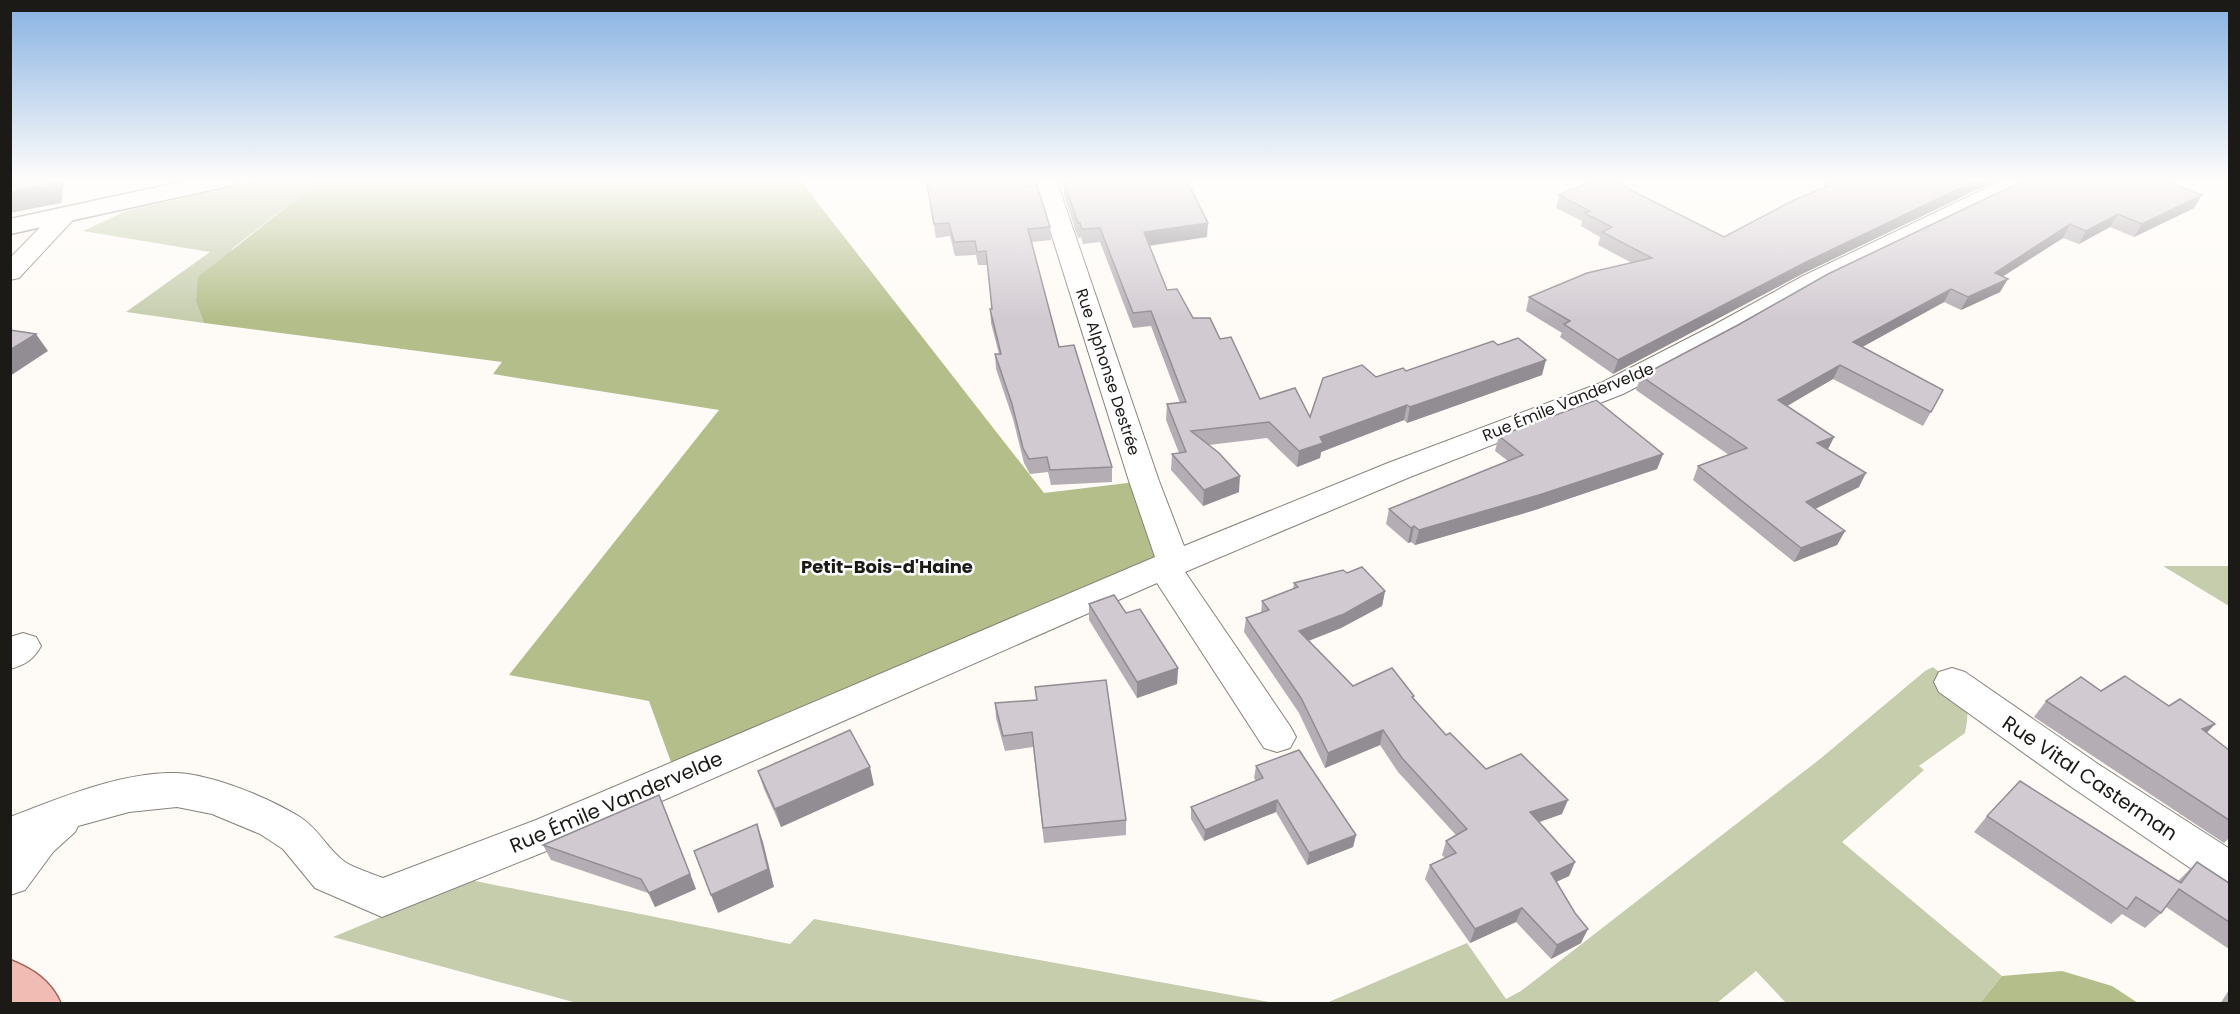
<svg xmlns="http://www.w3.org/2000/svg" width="2240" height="1014" font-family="Poppins,sans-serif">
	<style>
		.green { fill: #c5cdad }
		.forest { fill: #b3be8a }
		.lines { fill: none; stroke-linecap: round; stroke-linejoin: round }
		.minor-casing { stroke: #87817a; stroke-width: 2 }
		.tertiary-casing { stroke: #87817a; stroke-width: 3 }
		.primary-casing { stroke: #a0665c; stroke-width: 3 }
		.minor { fill: #fff; fill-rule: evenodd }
		.tertiary { fill: #fff; fill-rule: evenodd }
		.primary { fill: #f1bcb3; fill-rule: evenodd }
		.wall { fill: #b4aeb4 }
		.shaded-wall { fill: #928d92 }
		.building { fill: #d1cad1; stroke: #928d92; stroke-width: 1.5 }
		.labels { text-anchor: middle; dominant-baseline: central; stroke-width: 5; stroke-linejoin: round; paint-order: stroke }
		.street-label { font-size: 16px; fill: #1c1a17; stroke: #fff }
		.neighbourhood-label { font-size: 18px; font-weight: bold; fill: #1c1a17; stroke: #fff }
		.near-street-label { font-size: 20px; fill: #1c1a17; stroke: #fff }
	</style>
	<rect width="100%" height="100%" fill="#fefbf6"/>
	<g class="green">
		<path d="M263 179H322L233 248 196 302 204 323 126 312 210 252 83 231 126 211Z"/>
		<path d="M2163 566H2229V606Z"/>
		<path d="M1933 667C1961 689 1973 695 1965 733L1919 766 1924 770 1842 842 2002 976 1980 1003H1786L1756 971 1717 1003 1324 1004 1467 943 1506 999 1521 991 1820 759 1925 671Z"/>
		<path d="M470 880 790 944 814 919 1275 1003H577L333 937Z"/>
	</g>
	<g class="forest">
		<path d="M322 179H799L1044 493 1144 481 1174 563 676 776 649 701 509 675 719 410 493 374 502 362 204 323 196 302 198 277Z"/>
		<path d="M2062 971 2112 986 2138 1003H1980L2002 976Z"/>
	</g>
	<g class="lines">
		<g class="minor-casing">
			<g id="minor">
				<path d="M1034 179H1056L1159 481 1184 546 1388 463 1603 382 1714 325 1803 276 2005 179H2035L2032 184 1821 286 1732 337 1623 394 1410 477 1185 572 1290 726 1296 737 1290 748 1277 752 1264 748 1157 583 564 844 382 917 315 888 283 849 260 834 212 814 177 807 129 812 78 826 75 832 53 852 25 890 10 895V817C59 798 124 771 177 773 214 775 269 798 300 817 319 829 328 850 345 862 356 869 371 873 383 878L536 820 1155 557 1129 481Z"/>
				<path d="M64 209 72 211 76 216 72 221 19 278 10 280V258L56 211Z"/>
				<path d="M23 633 36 637 41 646C34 659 25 665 10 669V637Z"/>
				<path d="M1952 668 1965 672 2098 764 2230 849V890L2215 885 2070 786 1939 692 1934 682 1939 672Z"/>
			</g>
		</g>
		<g class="tertiary-casing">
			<path id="tertiary" d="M195 179H240L237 184 229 186 10 234V219Z"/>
		</g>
		<g class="primary-casing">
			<path id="primary" d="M10 960C33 969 51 981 61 1004H10Z"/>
		</g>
		<use href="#minor" class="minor"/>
		<use href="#tertiary" class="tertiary"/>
		<use href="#primary" class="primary"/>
	</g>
	<g class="wall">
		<path d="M926 179 1026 186 1050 227 1051 240 1032 242 1059 347 1112 467V482L1051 485 1048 472 1030 474 1024 463 1013 419 996 369 995 354H999L991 323 990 309H992L987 265H978L976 255 955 256 950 236 936 238Z"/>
		<path d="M1832 179H1999L1802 274 1613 374 1560 337 1562 333 1526 311 1529 297 1632 263 1598 245 1600 237 1581 226 1582 221 1556 208 1559 195 1724 237 1823 189 1825 184 1834 180Z"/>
		<path d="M2168 179 2164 181 2194 208 2134 237 2110 227 2079 244 2063 238 2003 276 2000 292 1961 310 1944 302 1862 347 1943 390 1923 426 1833 379 1786 406 1834 437 1828 449 1859 487 1815 509 1845 531 1837 545 1794 562 1693 480 1698 466 1729 455 1636 390 1641 376Z"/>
		<path d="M1064 181 1207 237 1150 246 1167 290 1193 318 1220 339 1260 399 1310 417 1376 377 1406 371 1542 375 1407 423 1404 420 1321 452 1320 458 1297 467 1267 438 1209 445 1239 492 1203 506 1171 470 1172 454 1179 453 1166 420 1167 404 1180 403 1151 326 1133 328 1100 242 1083 244 1081 237 1078 238 1064 195Z"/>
		<path d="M1499 436 1663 454 1657 469 1535 510 1415 545 1411 542 1408 543 1386 524 1389 509 1508 461 1495 451Z"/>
		<path d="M1347 573 1385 591 1382 606 1341 628 1309 641 1353 686 1414 696 1413 698 1446 735 1486 769 1562 814 1539 822 1575 862 1569 876 1556 882 1581 943 1551 959 1516 922 1470 943 1425 879 1430 865 1445 858 1442 855 1446 841 1456 835 1398 772 1380 745 1325 768 1299 713 1244 632 1246 618 1261 613 1262 601 1293 589 1294 583Z"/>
		<path d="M1089 604 1126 613 1178 668 1177 684 1137 698 1089 620Z"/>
		<path d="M1035 687 1126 820V835L1044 843 1033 747 1005 751 996 718 995 703 1036 700Z"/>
		<path d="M2101 691 2169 706 2215 724 2207 733 2229 750V838L2224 843 2034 717 2046 701Z"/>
		<path d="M1256 766 1356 835 1353 847 1307 865 1276 812 1204 841 1191 819V807L1256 781 1254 778Z"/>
		<path d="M758 771 874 785 781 827 764 789Z"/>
		<path d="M665 809 696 889 655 907 648 893 551 860 543 845Z"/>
		<path d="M1987 816 2178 881 2197 862 2229 883V949L2166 907 2161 913 2145 928 2122 914 2111 924 1974 832Z"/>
		<path d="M2229 990V1004H2220Z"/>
	</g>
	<g class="shaded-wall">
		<path d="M10 179H65L61 203 10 213Z"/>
		<path d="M1979 179H1999L1802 274 1613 374 1618 360 1808 261Z"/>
		<path d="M2202 195 2194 208 2134 237 2142 224Z"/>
		<path d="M2118 214 2110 227 2079 244 2086 231Z"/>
		<path d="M1208 223 1207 237 1144 246V232Z"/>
		<path d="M2070 224 2063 238 1988 286 1995 273Z"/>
		<path d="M2008 279 2000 292 1961 310 1968 297Z"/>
		<path d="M1951 289 1944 302 1846 356 1853 342Z"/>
		<path d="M36 334 48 351 10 376V350Z"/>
		<path d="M1546 360 1542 375 1407 423 1410 407Z"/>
		<path d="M1840 365 1833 379 1772 415 1778 400Z"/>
		<path d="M1407 405 1404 420 1321 452 1320 458 1297 467 1299 451 1320 437Z"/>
		<path d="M1834 437 1827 451 1817 443Z"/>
		<path d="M1663 454 1657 469 1535 510 1415 545 1419 530Z"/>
		<path d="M1866 473 1859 487 1799 517 1806 502Z"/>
		<path d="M1240 476 1239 492 1203 506 1204 490Z"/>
		<path d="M1414 526 1411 542 1408 543 1411 528Z"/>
		<path d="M1845 531 1837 545 1794 562 1801 548Z"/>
		<path d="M1385 591 1382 606 1341 628 1297 645 1299 631Z"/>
		<path d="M1178 668 1177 684 1137 698V682Z"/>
		<path d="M2215 724 2200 739 2202 729Z"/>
		<path d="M1383 730 1380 745 1325 768 1328 753Z"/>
		<path d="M870 767 874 785 781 827 775 809Z"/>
		<path d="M659 795 696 889 655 907 649 893Z"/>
		<path d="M1277 800 1276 812 1204 841 1205 830Z"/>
		<path d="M1568 800 1562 814 1525 827 1530 812Z"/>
		<path d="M757 824 763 842 774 887 718 913 711 895Z"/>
		<path d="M1356 835 1353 847 1307 865 1309 853Z"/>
		<path d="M1575 862 1569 876 1545 887 1551 873Z"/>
		<path d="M1522 908 1516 922 1470 943 1475 929Z"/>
		<path d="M1588 929 1581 943 1551 959 1557 945Z"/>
	</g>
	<g class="building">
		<path d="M10 179H50L49 184 10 192Z"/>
		<path d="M926 179H1023L1026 186 1037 185 1050 227 1028 229 1059 347 1074 345 1112 467 1050 470 1047 457 1029 459 1023 448 1012 404 995 354H1001L990 309H992L986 251 977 252 975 241 954 242 949 223 934 224Z"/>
		<path d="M1081 179H1186L1208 223 1144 232 1167 290 1177 289 1193 318H1210L1220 339 1231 337 1260 399 1295 388 1310 417 1323 378 1362 365 1376 377 1403 368 1406 371 1493 341 1498 345 1518 338 1546 360 1410 407 1407 405 1320 437 1323 443 1299 451 1269 422 1191 431 1219 453 1240 476 1204 490 1172 454 1186 452 1167 404 1186 402 1151 311 1133 313 1100 228 1082 229 1080 223H1078L1064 181Z"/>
		<path d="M1597 179H1609L1724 237 1794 200 1829 186 1825 184 1836 179H1979L1808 261 1618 360 1564 324 1570 321 1529 297 1587 273 1652 258 1602 232 1612 227 1584 213 1590 211 1559 195Z"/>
		<path d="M2027 179H2160L2202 195 2142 224 2118 214 2086 231 2070 224 1995 273 2008 279 1968 297 1951 289 1853 342 1943 390 1931 412 1840 365 1778 400 1834 437 1817 443 1866 473 1806 502 1845 531 1801 548 1698 466 1747 448 1641 376 1738 325 1828 274Z"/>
		<path d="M10 330 36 334 10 350Z"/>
		<path d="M1596 400 1663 454 1539 495 1419 530 1414 526 1411 528 1389 509 1523 455 1499 436Z"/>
		<path d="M1362 567 1385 591 1344 614 1299 631 1353 686 1392 668 1414 696 1412 697 1446 735 1450 733 1486 769 1521 754 1568 800 1530 812 1575 862 1551 873 1575 913 1588 929 1557 945 1522 908 1475 929 1430 865 1456 853 1446 841 1467 829 1402 758 1383 730 1328 753 1301 698 1246 618 1269 610 1262 601 1298 587 1294 583 1343 570 1347 573Z"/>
		<path d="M1114 595 1126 613 1140 609 1178 668 1137 682 1089 604Z"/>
		<path d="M2125 676 2169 706 2180 699 2215 724 2202 729 2229 750V820L2046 701 2081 677 2101 691Z"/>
		<path d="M1106 680 1126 820 1043 828 1032 732 1003 736 995 703 1037 700 1035 687Z"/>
		<path d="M850 730 870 767 775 809 758 771Z"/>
		<path d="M1299 750 1356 835 1309 853 1277 800 1205 830 1191 807 1263 778 1256 766Z"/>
		<path d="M2020 781 2181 883 2197 862 2229 883V922L2179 889 2161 913 2136 897 2127 909 1987 816Z"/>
		<path d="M659 795 690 874 649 893 641 879 543 845Z"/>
		<path d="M757 824 768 869 711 895 694 851Z"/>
	</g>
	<linearGradient id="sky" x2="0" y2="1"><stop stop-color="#86b1e2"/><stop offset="0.56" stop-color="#fffdfb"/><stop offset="1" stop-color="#fffdfb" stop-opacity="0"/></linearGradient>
	<rect width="2240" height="321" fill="url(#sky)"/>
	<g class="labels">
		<g class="street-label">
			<text transform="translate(1108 372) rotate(72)">Rue Alphonse Destrée</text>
			<text transform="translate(1568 402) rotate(-22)">Rue Émile Vandervelde</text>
		</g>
		<g class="neighbourhood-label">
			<text x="887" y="566">Petit-Bois-d'Haine</text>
		</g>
		<g class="near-street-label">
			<text transform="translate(2090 778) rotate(34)">Rue Vital Casterman</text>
			<text transform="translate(616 802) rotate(-23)">Rue Émile Vandervelde</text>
		</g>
	</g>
	<rect width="2240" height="1014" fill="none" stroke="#1c1a17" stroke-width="24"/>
</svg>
